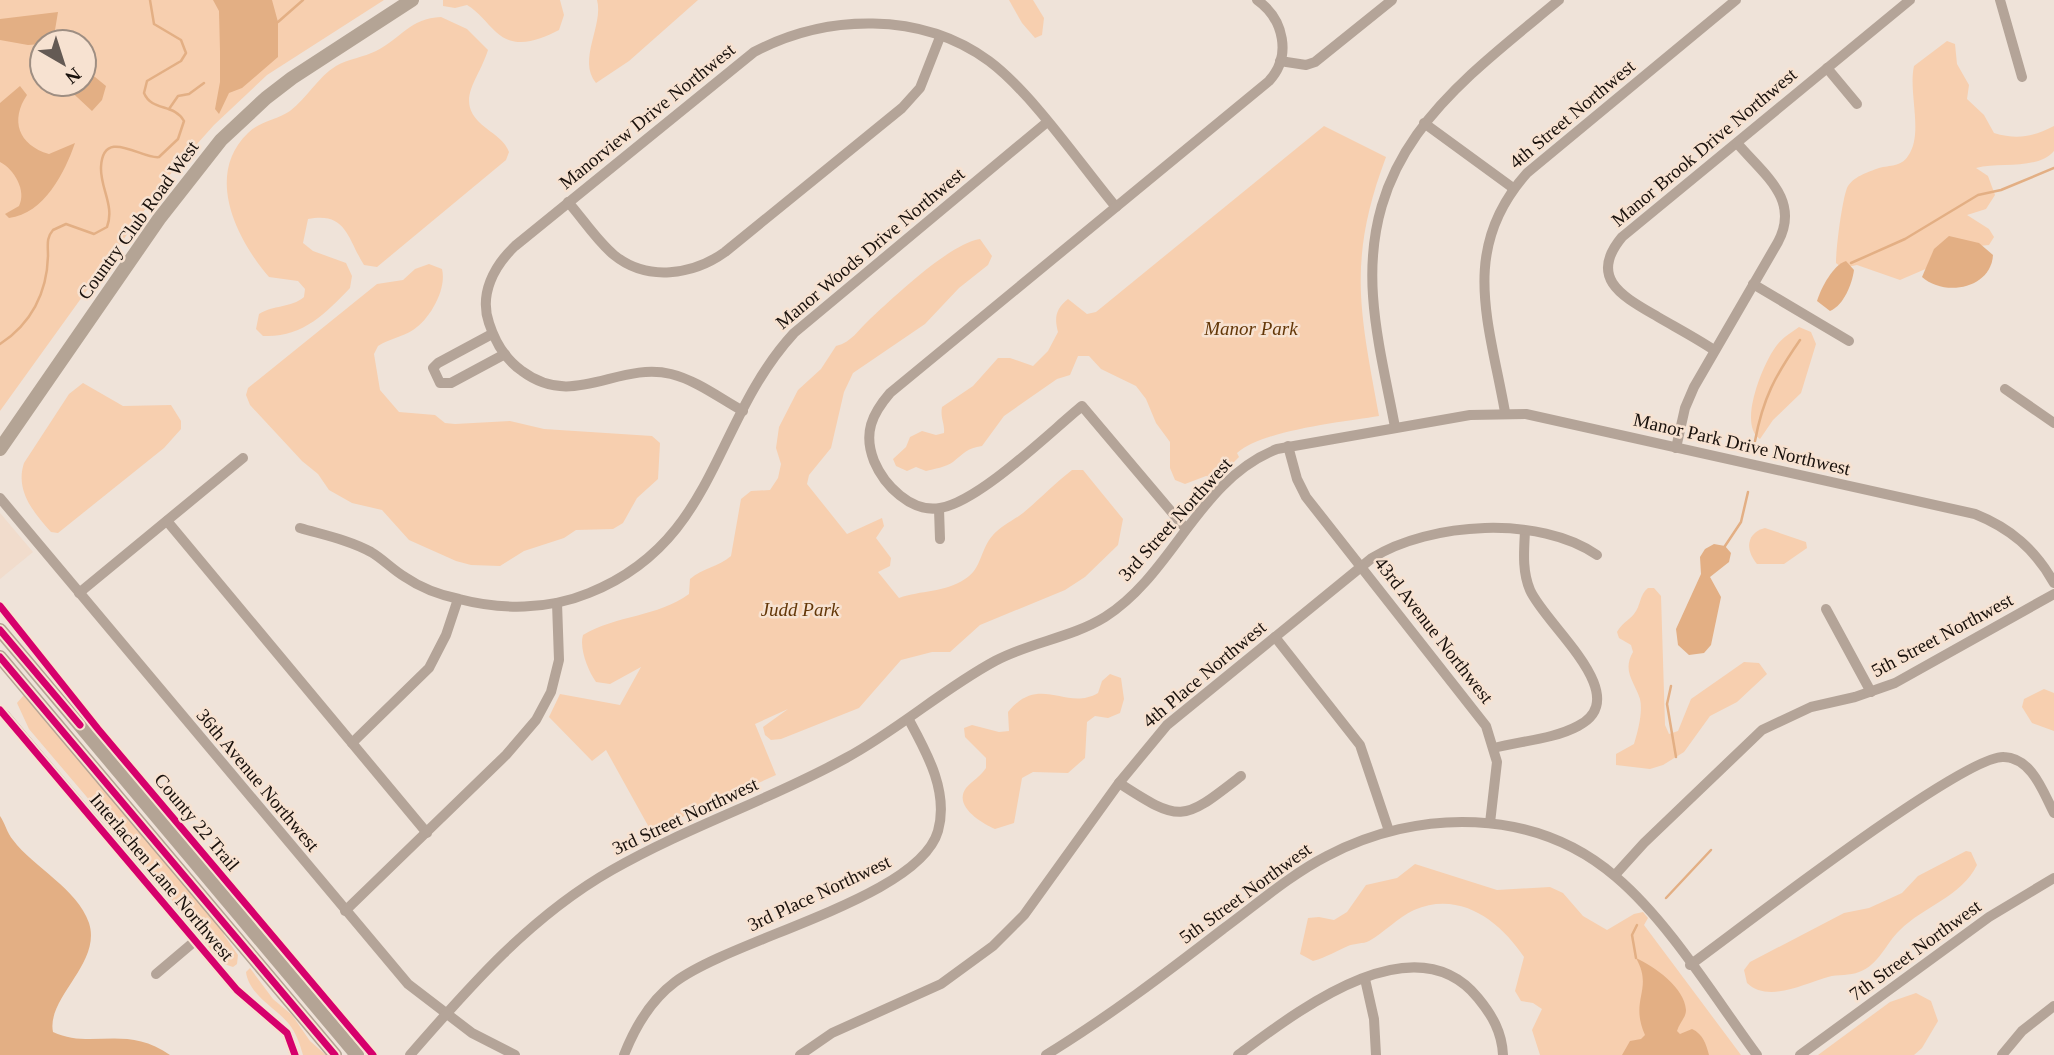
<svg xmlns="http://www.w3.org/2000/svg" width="2054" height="1055" font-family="'Times New Roman',serif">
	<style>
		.built { fill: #f1dccc }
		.green { fill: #f7cfaf; fill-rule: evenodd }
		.water { fill: #e3af84 }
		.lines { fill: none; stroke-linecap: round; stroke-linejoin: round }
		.stream { stroke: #e3af84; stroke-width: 2.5 }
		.minor { stroke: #b4a498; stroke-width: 10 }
		.major { stroke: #b4a495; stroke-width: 14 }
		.cycleway-casing { stroke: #f7e2d1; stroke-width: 11 }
		.cycleway { stroke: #d6006c; stroke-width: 7 }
		.labels { text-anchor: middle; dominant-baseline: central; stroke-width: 5; stroke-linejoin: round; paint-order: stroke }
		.street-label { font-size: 19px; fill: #19110c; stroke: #f7e2d1 }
		.park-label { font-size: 19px; font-style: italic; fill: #633708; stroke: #f7e2d1 }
	</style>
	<rect width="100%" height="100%" fill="#efe3d9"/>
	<path class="built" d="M0 513 33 552 0 579Z"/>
	<g class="green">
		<path d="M0 0H384L267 75 214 125 172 172 0 411ZM42 42H84V84H42Z"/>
		<path d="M443 0H560L564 15 559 30C539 40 515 50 496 32 486 23 479 12 467 5L455 8 443 6Z"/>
		<path d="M597 0H698L629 61 596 83C577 60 604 25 597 0Z"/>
		<path d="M1009 0H1033L1044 18 1042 35 1035 38 1022 23Z"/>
		<path d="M441 17 467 29 488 50C478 82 452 102 486 128 496 136 505 141 509 152L506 160 377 267 364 265C348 240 347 211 308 219L303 243 313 251 346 263 352 276 350 288C325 314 302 338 263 336L256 329 259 314C273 305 291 308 304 297L305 289 298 281 269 277C237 240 204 175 248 133 260 121 277 120 290 111 307 98 318 77 336 66 348 59 364 57 376 51 402 38 410 18 441 17Z"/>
		<path d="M1947 41 1955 44 1957 64 1969 85 1967 99 1984 115 1994 133C2017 140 2033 137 2054 126V151C2038 170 2001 162 1976 168L1988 176 1995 195 1986 209 1967 215 1989 229 1994 237 1989 245 1979 246 1900 280 1857 265 1842 268 1836 263C1836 248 1842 201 1847 188 1852 177 1868 172 1879 168 1890 165 1901 167 1908 156 1924 134 1908 93 1914 66Z"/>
		<path d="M1324 126 1386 157C1347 261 1360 311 1379 416 1343 422 1263 430 1237 453L1239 457 1218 478 1206 476 1185 484 1175 480 1170 468V442L1156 423 1146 399 1136 386 1101 369 1089 356H1078L1070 375 1057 379 1004 416 982 446C967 448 963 454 953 462 946 467 934 469 926 471L916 467 907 471 896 466 893 459 906 447 910 437 922 431 936 435 944 433C945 423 940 418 942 407L973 386 998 358H1010L1033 366 1048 351 1058 332C1054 317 1056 309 1068 299L1087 314 1096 312Z"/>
		<path d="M980 239 992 256 988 265 959 288 925 324 853 373 844 392 831 448 809 475 807 484 847 534 882 518 884 526 876 538 891 558 890 566 878 572 899 598C921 590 944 593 965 579 982 569 980 549 993 535 1001 526 1014 520 1023 513 1040 499 1055 483 1072 470H1083L1123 519 1118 545 1085 577 1065 590 980 625 950 652H932L901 660 859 708 781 739 771 740 765 735 763 727 788 709 755 724 776 775 651 831 606 750 592 761 549 717 560 694 620 705 641 667 610 684 596 682C588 671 579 648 583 635 616 615 658 617 689 594L690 579C703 568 718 567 731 556L741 499 751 491 770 490 778 478 781 464 776 448 779 427 798 390 821 369 836 346C852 342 858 330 870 319 894 297 949 244 980 239Z"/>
		<path d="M429 264 442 269C447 289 430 319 413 330 402 337 389 339 378 346L374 354 380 390 399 412 435 415 445 423 455 424 510 421 544 429 652 436 660 443 658 479 637 498 623 523 613 529 576 530 564 538 524 551 500 566 471 565 456 561 409 540 382 510 352 503 329 490 318 474 302 461 250 405 246 395 248 388 377 284 403 280 415 269Z"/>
		<path d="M1799 327 1811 332 1816 344 1801 393 1773 420 1760 439C1737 425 1764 361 1777 345 1782 338 1791 333 1799 327Z"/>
		<path d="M83 383 123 406 171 405 181 421V429L164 448 58 533 51 532C33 512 15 490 24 463L69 394Z"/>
		<path d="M1765 528 1806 542 1807 548 1784 564H1757C1745 550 1746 533 1765 528Z"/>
		<path d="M1648 588H1654L1661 596 1665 725 1669 734 1678 731 1691 699 1744 662 1759 663 1767 674 1737 702 1710 716 1684 752 1663 765 1650 769 1616 765V754L1634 744C1638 731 1643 712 1640 699 1634 681 1622 671 1633 652L1631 645 1619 638 1617 632C1622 623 1628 621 1634 614 1641 606 1639 595 1648 588Z"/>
		<path d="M1110 674 1121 678 1124 699 1120 713 1108 718 1095 716 1087 722 1085 758 1068 773 1033 772 1022 778 1014 823 995 829C981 823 953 806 966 788 972 781 981 776 986 768V758L965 737 964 728 972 725 999 732 1009 731 1008 712C1040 673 1066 712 1098 693L1102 681Z"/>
		<path d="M2044 689 2054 693V731L2032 723 2022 707 2024 699Z"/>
		<path d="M23 696H30L223 927 224 935 238 955 237 964 233 967 224 964 211 950 137 856 29 729 17 703Z"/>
		<path d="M1966 851 1971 852 1977 865C1962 896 1923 907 1900 930 1886 943 1879 965 1859 972 1850 976 1838 974 1828 977 1803 984 1768 1003 1747 983L1744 970 1750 962 1844 913 1869 908 1902 893 1918 876Z"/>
		<path d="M1415 864 1497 890 1550 887 1563 893 1583 916 1607 930 1634 914 1643 912 1648 918 1644 925 1741 1055H1540L1532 1030 1542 1009 1533 1003 1521 1001 1515 991 1524 957C1500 921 1460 890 1414 910 1397 918 1385 932 1369 941 1363 944 1355 943 1348 946 1336 951 1327 957 1313 961L1300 954 1308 918 1319 917 1334 920 1347 912 1366 885 1397 878Z"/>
		<path d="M250 968 273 999 292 1015 310 1041 326 1055H303C300 1044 296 1033 289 1024 275 1007 249 995 246 972Z"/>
		<path d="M1916 993 1931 1001 1938 1021 1922 1048 1914 1055H1818L1890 1002Z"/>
	</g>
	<g class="water">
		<path d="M213 0H272L278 22V57L242 88 229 93 219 114 215 109 220 82V51L219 11Z"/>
		<path d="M58 12 55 30 69 42 28 45 0 40V19Z"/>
		<path d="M84 68 106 86 102 100 92 111 63 84H84Z"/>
		<path d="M20 86 27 95C10 120 18 145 49 154L75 143C65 172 44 214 9 218L5 214 19 206C27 191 14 169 0 162V103Z"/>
		<path d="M1949 236 1979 243 1993 255C1991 289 1944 297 1922 277L1934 249Z"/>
		<path d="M1846 261 1854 270C1852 284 1844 305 1830 311L1817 301C1821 288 1833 265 1846 261Z"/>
		<path d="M1714 544 1725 546 1731 553 1729 562 1710 577 1721 597 1711 645 1704 653 1689 655 1678 645 1676 629 1701 574 1700 557 1705 549Z"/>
		<path d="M0 816C5 823 7 833 13 840 34 868 77 888 89 923 102 963 46 998 53 1032 91 1050 126 1024 170 1055H0Z"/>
		<path d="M1636 958C1654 966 1685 988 1686 1010 1686 1018 1679 1023 1677 1031L1680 1034 1692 1029C1703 1034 1706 1044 1709 1055H1622L1630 1041 1641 1039 1645 1035C1629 999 1654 990 1636 958Z"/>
	</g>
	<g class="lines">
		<g class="stream">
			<path d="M278 22 303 0"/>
			<path d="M169 109 178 96 189 94 204 83"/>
			<path d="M1851 263 1905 239 1978 195 2001 190 2054 168"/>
			<path d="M0 344C31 324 47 293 48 256 48 245 46 238 53 230L66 224 94 234 107 227C115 206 100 188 101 167 103 126 143 160 159 157L178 139 184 121C174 103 152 112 144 93L147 81 181 61 186 53 181 40 154 24 150 0"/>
			<path d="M1755 441C1763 398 1775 376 1800 340"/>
			<path d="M1725 546 1741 522 1748 492"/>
			<path d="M1671 686 1667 704 1676 757"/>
			<path d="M1666 898 1711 850"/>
			<path d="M1636 958 1632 935 1637 925"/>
		</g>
		<g class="minor">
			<path d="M2000 0 2022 77"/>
			<path d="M1280 61 1306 65 1315 62 1392 0"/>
			<path d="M1827 68 1857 104"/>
			<path d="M1424 123 1513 188"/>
			<path d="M568 202C583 219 597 241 614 255 647 282 693 275 725 252L902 108 920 88 940 37"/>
			<path d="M1753 284 1849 341"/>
			<path d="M492 334 438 363 433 368 440 383H451L505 354"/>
			<path d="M1714 350C1696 338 1677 328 1658 317 1624 297 1587 279 1622 237L1910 0"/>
			<path d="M2005 389 2054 423"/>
			<path d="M743 411C721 399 696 380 671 374 618 361 574 410 522 371 505 359 495 342 489 323 479 294 494 266 515 246L754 52C826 14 921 11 989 61 1032 93 1081 165 1116 207"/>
			<path d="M1505 412C1489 322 1459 249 1527 173L1736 0"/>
			<path d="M1395 427C1387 384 1376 340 1373 296 1363 149 1459 83 1559 0"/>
			<path d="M1288 446 1297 479 1306 497 1486 726 1497 762 1490 823"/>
			<path d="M1676 448 1685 408 1694 387 1778 242C1801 199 1763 174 1737 143"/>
			<path d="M0 498 408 984 472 1033 515 1055"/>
			<path d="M939 509 940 539"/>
			<path d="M167 521 427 833"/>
			<path d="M300 528C324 535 349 540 371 552 383 559 393 570 405 577 421 588 440 595 459 599 501 610 548 610 589 593 717 542 712 422 794 333L1046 123"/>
			<path d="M1186 529 1082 406C1050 432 979 502 940 508 911 513 884 485 874 461 863 433 872 414 890 393L1269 81C1292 56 1284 19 1257 0"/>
			<path d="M79 593 243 458"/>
			<path d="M1826 609 1871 692"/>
			<path d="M1275 637 1360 745 1389 831"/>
			<path d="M5 715 237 990 287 1033 295 1055"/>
			<path d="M352 743 429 668 446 635 458 599"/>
			<path d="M1494 748C1521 741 1554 739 1578 726 1636 696 1545 625 1530 590 1522 571 1524 551 1525 531"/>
			<path d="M1119 783C1182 824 1183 821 1241 776"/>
			<path d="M1615 875 1644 843 1762 730 1811 707 1855 697 1895 683 2054 594"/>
			<path d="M345 911 506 755 536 720 551 692 559 660 557 603"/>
			<path d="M1690 965C1736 932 1964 754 2004 757 2032 758 2043 792 2054 813"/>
			<path d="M156 974 195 941"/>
			<path d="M1365 979 1374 1019 1376 1055"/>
			<path d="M410 1055C470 986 531 916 612 870 687 827 770 800 846 758 898 730 943 689 995 661 1030 642 1071 638 1105 617 1174 573 1198 480 1277 449L1470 415 1526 414 1975 514C2010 528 2035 549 2054 583"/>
			<path d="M624 1055C635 1027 651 1000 675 982 734 938 919 898 938 831 949 792 927 753 909 720"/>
			<path d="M800 1055 832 1033 941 984 993 946 1024 915 1119 783 1167 725 1372 558C1430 522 1540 515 1597 555"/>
			<path d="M1046 1055C1108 1017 1166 973 1223 929 1257 904 1290 875 1327 856 1418 808 1535 807 1616 877 1669 922 1715 998 1757 1055"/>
			<path d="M1238 1055C1295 1013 1414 919 1478 998 1492 1015 1502 1032 1503 1055"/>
			<path d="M1800 1055 1989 917 2054 878"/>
			<path d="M2002 1055 2022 1031 2054 1006"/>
		</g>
		<g class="major">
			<path d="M0 449 159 219 221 140 266 98 292 78 412 0"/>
			<path d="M0 630 357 1055"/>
			<path d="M0 657 335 1055"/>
		</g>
		<g class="cycleway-casing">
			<g id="cycleway">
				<path d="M0 606 98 729 373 1055"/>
				<path d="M0 630 80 725"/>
				<path d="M0 657 335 1055"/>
				<path d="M0 710 237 990 287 1033 295 1055"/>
			</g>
		</g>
		<use href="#cycleway" class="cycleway"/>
	</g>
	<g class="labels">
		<g class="street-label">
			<text transform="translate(1572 114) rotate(-40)">4th Street Northwest</text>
			<text transform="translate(647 116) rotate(-39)">Manorview Drive Northwest</text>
			<text transform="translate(1704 147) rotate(-40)">Manor Brook Drive Northwest</text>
			<text transform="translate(138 220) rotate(-54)">Country Club Road West</text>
			<text transform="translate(870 248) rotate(-40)">Manor Woods Drive Northwest</text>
			<text transform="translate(1742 444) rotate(13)">Manor Park Drive Northwest</text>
			<text transform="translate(1175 519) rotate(-48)">3rd Street Northwest</text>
			<text transform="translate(1434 630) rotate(52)">43rd Avenue Northwest</text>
			<text transform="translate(1942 635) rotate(-28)">5th Street Northwest</text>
			<text transform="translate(1204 674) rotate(-40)">4th Place Northwest</text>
			<text transform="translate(258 780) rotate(50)">36th Avenue Northwest</text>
			<text transform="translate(685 816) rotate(-25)">3rd Street Northwest</text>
			<text transform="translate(197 822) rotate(50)">County 22 Trail</text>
			<text transform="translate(162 877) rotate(50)">Interlachen Lane Northwest</text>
			<text transform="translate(819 893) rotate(-25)">3rd Place Northwest</text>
			<text transform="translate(1245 893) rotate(-36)">5th Street Northwest</text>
			<text transform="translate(1915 950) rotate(-36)">7th Street Northwest</text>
		</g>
		<g class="park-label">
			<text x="1251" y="328">Manor Park</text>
			<text x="800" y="609">Judd Park</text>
		</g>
	</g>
	<g transform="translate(63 63) rotate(141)"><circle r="33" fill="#f7e2d1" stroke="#9e8e82" stroke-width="2"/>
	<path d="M0-5L12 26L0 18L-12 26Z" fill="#645a54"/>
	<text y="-10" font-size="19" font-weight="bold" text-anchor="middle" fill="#19110c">N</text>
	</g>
</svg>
